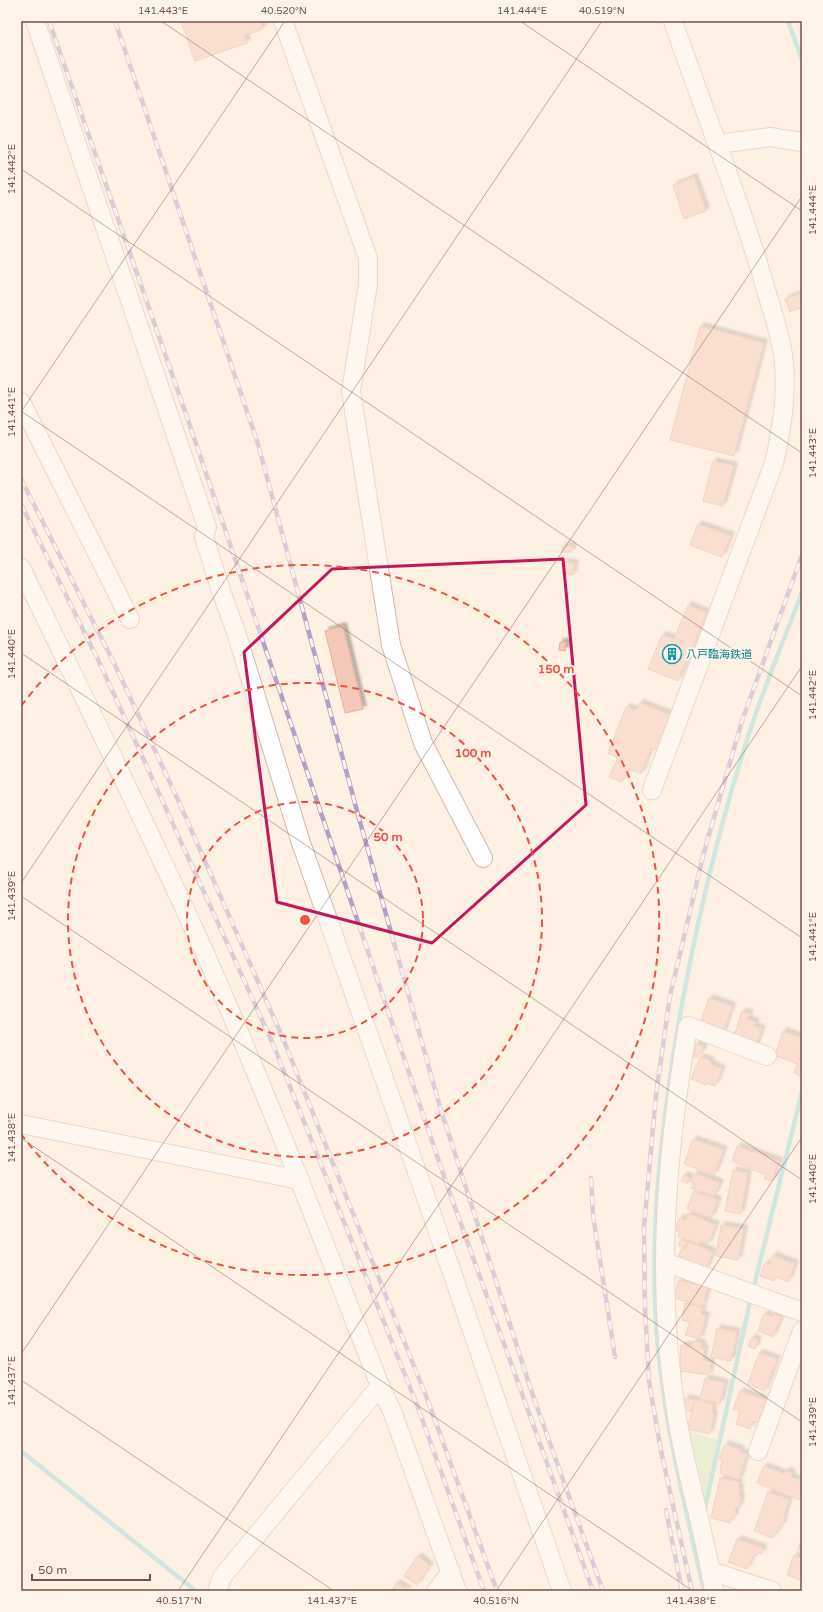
<svg xmlns="http://www.w3.org/2000/svg" width="823" height="1612" font-family="'Varela Round','Noto Sans JP',sans-serif">
	<style>
		.green { fill: #d8ecc1 }
		.lines { fill: none; stroke-linecap: round; stroke-linejoin: round }
		.stream { stroke: #9cd9db; stroke-width: 4.5 }
		.building { fill: #f5c9b9; stroke: #e8ad99; filter: url(#shadow) }
		.minor-casing { stroke: #d2b8ab; stroke-width: 20 }
		.minor { stroke: #fff; stroke-width: 18 }
		.rail-casing { stroke: #b1a1c8; stroke-width: 4.5 }
		.rail { stroke: #fff4eb; stroke-width: 3; stroke-dasharray: 9; stroke-linecap: butt }
		.marked { fill: none; stroke: #c2185b; stroke-width: 3; stroke-linejoin: round }
		.ticks { fill: none; stroke: #775247; stroke-width: 1; stroke-opacity: 0.45 }
		.ring { fill: none; stroke: #ef5241; stroke-width: 2; stroke-dasharray: 7 5 }
		.labels { text-anchor: middle; dominant-baseline: central; stroke-width: 4; stroke-linejoin: round; paint-order: stroke }
		.culture-label { font-size: 11px; fill: #0d838f; stroke: #fff4eb; text-anchor: start }
		.centre { fill: #ef5241; stroke: #fff4eb; stroke-width: 2 }
		.ring-label { font-size: 12px; text-anchor: middle; font-weight: bold; fill: #ef5241; stroke: #fff4eb; stroke-width: 4; stroke-linejoin: round; paint-order: stroke }
		.neatline { fill: none; stroke: #775247; stroke-width: 1.5 }
		.ticks-label { font-size: 10px; text-anchor: middle; fill: #775247 }
	</style>
	<defs>
		<filter id="shadow"><feDropShadow dx="3.5" dy="-3.5" stdDeviation="1" flood-color="#0004"/></filter>
	</defs>
	<rect width="100%" height="100%" fill="#fef0e3"/>
	<path class="green" d="M687 1431 718 1440 704 1507Z"/>
	<g class="lines">
		<g class="stream">
			<path d="M788 21 802 60"/>
			<path d="M753 1290 802 1092"/>
			<path d="M21 1451 196 1591"/>
			<path d="M704 1513 751 1297"/>
			<path d="M704 1591C683 1496 658 1400 655 1302 652 1220 661 1138 673 1057 690 951 713 848 745 746 761 694 783 643 802 592"/>
		</g>
	</g>
	<g class="building">
		<path d="M181 21H260L263 29 244 36 247 43 195 61Z"/>
		<path d="M694 177 706 211 684 219 673 185Z"/>
		<path d="M802 292V307L790 312 785 299Z"/>
		<path d="M700 326 764 343 734 456 670 440Z"/>
		<path d="M713 461 734 466 723 506 703 501Z"/>
		<path d="M698 524 731 536 722 557 690 545Z"/>
		<rect x="562" y="546" width="10" height="6"/>
		<path d="M564 562 575 563 573 575 563 574Z"/>
		<path d="M688 605 707 613 678 681 648 669 662 635 674 639Z"/>
		<path d="M343 626 363 709 345 713 325 631Z"/>
		<path d="M560 642H566L565 651 559 650Z"/>
		<path d="M640 703 674 716 659 750 651 748 641 774 629 769 622 782 609 777 618 758 608 753 626 707 635 710Z"/>
		<path d="M709 998 732 1006 723 1033 699 1026Z"/>
		<path d="M742 1011 750 1014 747 1019 756 1022 754 1026 762 1029 755 1048 733 1040Z"/>
		<path d="M783 1031 802 1038V1049L797 1064 775 1055Z"/>
		<path d="M695 1044 703 1045 702 1053H699L698 1057H693Z"/>
		<path d="M700 1057 711 1061 710 1064 722 1069 715 1086 706 1083V1085L691 1079Z"/>
		<path d="M797 1065 802 1067 800 1076 794 1073Z"/>
		<path d="M693 1139 724 1150 714 1175 684 1164Z"/>
		<path d="M737 1146 779 1161 772 1181 764 1179 766 1175 732 1161Z"/>
		<path d="M733 1170 748 1173 741 1214 725 1211Z"/>
		<path d="M695 1173 720 1183 714 1196 691 1188 694 1183 690 1182Z"/>
		<path d="M684 1175 690 1178 688 1183 681 1181Z"/>
		<path d="M694 1191 718 1200 711 1218 687 1209Z"/>
		<path d="M688 1213 716 1225 708 1244 700 1241 699 1244 678 1236 680 1232 676 1231 678 1226 676 1225 680 1218 686 1220Z"/>
		<path d="M721 1225 744 1229 738 1260 716 1256Z"/>
		<path d="M681 1239 687 1242 685 1248 678 1245Z"/>
		<path d="M689 1242 713 1252 706 1270 677 1259 682 1248 686 1249Z"/>
		<path d="M773 1255 795 1264 788 1282 776 1277 774 1281 760 1276 765 1263 769 1265Z"/>
		<path d="M679 1280 708 1288 703 1306 673 1298Z"/>
		<path d="M685 1303 703 1308 701 1314 706 1316 700 1339 685 1335 690 1322 682 1320Z"/>
		<path d="M764 1314 772 1317 773 1314 781 1317 773 1337 758 1331Z"/>
		<path d="M717 1328 737 1332 731 1361 711 1357Z"/>
		<path d="M752 1337 758 1340 755 1349 748 1346Z"/>
		<path d="M693 1341 702 1343 701 1348H705L703 1361 711 1362 709 1375 680 1371 681 1345 692 1346Z"/>
		<path d="M759 1353 777 1359 765 1391 748 1384Z"/>
		<path d="M705 1378 725 1383 720 1404 700 1399Z"/>
		<path d="M740 1391 766 1400 758 1423 753 1421 750 1429 736 1424 740 1411 733 1409Z"/>
		<path d="M685 1398 695 1400 691 1412 685 1410Z"/>
		<path d="M695 1400 713 1404 712 1413 714 1414 710 1434 687 1429Z"/>
		<path d="M725 1444 740 1449V1452L747 1454 739 1480 720 1473 722 1460 719 1459Z"/>
		<path d="M764 1466 784 1474 786 1471 792 1473 791 1477 802 1481V1501L757 1483Z"/>
		<path d="M720 1478 739 1482 738 1488H740L739 1496 741 1497 739 1508 736 1507 734 1517H732L730 1523 711 1518Z"/>
		<path d="M768 1492 789 1499 782 1525 781 1524 773 1538 754 1531Z"/>
		<path d="M802 1538V1551L798 1549Z"/>
		<path d="M737 1539 763 1548 762 1554 758 1552 757 1555 754 1554 747 1569 728 1562Z"/>
		<path d="M794 1555 802 1559V1581L787 1575Z"/>
		<path d="M418 1556 430 1566 417 1585 404 1576Z"/>
		<path d="M397 1583 409 1591H391Z"/>
	</g>
	<g class="lines">
		<g class="minor-casing">
			<g id="minor">
				<path d="M35 21 207 527 204 537 221 591 236 632 301 843 429 1206 562 1591"/>
				<path d="M283 21 368 258V284L351 391 391 645 423 743 483 858"/>
				<path d="M719 144 770 137 802 142"/>
				<path d="M21 402 130 619"/>
				<path d="M21 568C83 695 145 821 203 949 267 1093 323 1240 380 1386L222 1577 217 1591"/>
				<path d="M652 790 774 463C782 429 788 390 783 355 779 328 769 302 762 276 736 189 702 106 673 21"/>
				<path d="M21 1124 300 1180"/>
				<path d="M665 1262 802 1312"/>
				<path d="M380 1386 392 1411 457 1591"/>
				<path d="M758 1451 802 1331"/>
				<path d="M711 1571 772 1591"/>
				<path d="M436 1591 451 1572"/>
				<path d="M714 1591C705 1532 686 1475 677 1417 655 1284 666 1157 688 1026L767 1056"/>
			</g>
		</g>
		<use href="#minor" class="minor"/>
		<g class="rail-casing">
			<g id="rail">
				<path d="M49 21 187 417 448 1188 593 1591"/>
				<path d="M115 21 258 444 357 811 440 1107 532 1393 603 1591"/>
				<path d="M21 479 114 663 179 802 284 1041 428 1401 497 1591"/>
				<path d="M21 504 102 668 273 1044 417 1405 484 1591"/>
				<path d="M591 1178 593 1215 615 1357"/>
				<path d="M666 1510 682 1591"/>
				<path d="M692 1591 661 1451 649 1381 645 1308 644 1227 656 1095 670 996 704 852 742 721 802 555"/>
			</g>
		</g>
		<use href="#rail" class="rail"/>
	</g>
	<path d="M0 0H823V1612H0ZM563 559 586 805 432 943 277 902 244 652 332 569Z" fill="#fef0e3" fill-opacity=".55" fill-rule="evenodd"/>
	<path class="marked" d="M563 559 586 805 432 943 277 902 244 652 332 569Z"/>
	<path class="ticks" d="M161 21 802 453M520 21 802 211M21 169 802 696M21 411 802 938M21 412 285 21M21 653 802 1180M21 883 602 21M21 896 802 1422M21 1138 693 1591M21 1354 802 196M21 1380 334 1591M178 1591 802 666M496 1591 802 1137"/>
	<g class="ring">
		<circle cx="305" cy="920" r="118"/>
		<circle cx="305" cy="920" r="237"/>
		<path d="M21 706A355 355 0 1 1 21 1134"/>
	</g>
	<defs>
		<g id="building-ring" transform="scale(1)"><circle r="9.5" fill="#fff4eb" stroke="#0f9aa8" stroke-width="1.5"/><path d="M-4-6H4V6H1V3H-1V6H-4ZM-2.5-4.3h1.7v1.8h-1.7ZM.8-4.3h1.7v1.8H.8ZM-2.5-1h1.7V.8h-1.7ZM.8-1h1.7V.8H.8Z" fill="#0f9aa8"/></g>
	</defs>
	<g fill-rule="evenodd">
		<use href="#building-ring" x="672" y="654"/>
	</g>
	<g class="labels">
		<g class="culture-label">
			<text x="686" y="654">八戸臨海鉄道</text>
		</g>
	</g>
	<circle cx="305" cy="920" r="6" class="centre"/>
	<g class="ring-label">
		<text x="556" y="673">150 m</text>
		<text x="473" y="757">100 m</text>
		<text x="388" y="841">50 m</text>
	</g>
	<rect width="823" height="1612" fill="none" stroke="#fff4eb" stroke-width="44"/>
	<path d="M32 1574v6h118v-6" fill="none" stroke="#775247" stroke-width="2"/>
	<text x="38" y="1574" font-size="12" fill="#775247" stroke="#fff4eb" stroke-width="3" paint-order="stroke">50 m</text>
	<rect x="22" y="22" width="779" height="1568" class="neatline"/>
	<g class="ticks-label">
		<text x="163" y="14">141.443°E</text>
		<text x="284" y="14">40.520°N</text>
		<text x="522" y="14">141.444°E</text>
		<text x="602" y="14">40.519°N</text>
		<text transform="translate(11 169) rotate(-90)" y="4">141.442°E</text>
		<text transform="translate(812 210) rotate(-90)" y="4">141.444°E</text>
		<text transform="translate(11 412) rotate(-90)" y="4">141.441°E</text>
		<text transform="translate(812 453) rotate(-90)" y="4">141.443°E</text>
		<text transform="translate(11 654) rotate(-90)" y="4">141.440°E</text>
		<text transform="translate(812 695) rotate(-90)" y="4">141.442°E</text>
		<text transform="translate(11 896) rotate(-90)" y="4">141.439°E</text>
		<text transform="translate(812 937) rotate(-90)" y="4">141.441°E</text>
		<text transform="translate(11 1138) rotate(-90)" y="4">141.438°E</text>
		<text transform="translate(812 1179) rotate(-90)" y="4">141.440°E</text>
		<text transform="translate(11 1381) rotate(-90)" y="4">141.437°E</text>
		<text transform="translate(812 1422) rotate(-90)" y="4">141.439°E</text>
		<text x="179" y="1604">40.517°N</text>
		<text x="332" y="1604">141.437°E</text>
		<text x="496" y="1604">40.516°N</text>
		<text x="691" y="1604">141.438°E</text>
	</g>
</svg>
